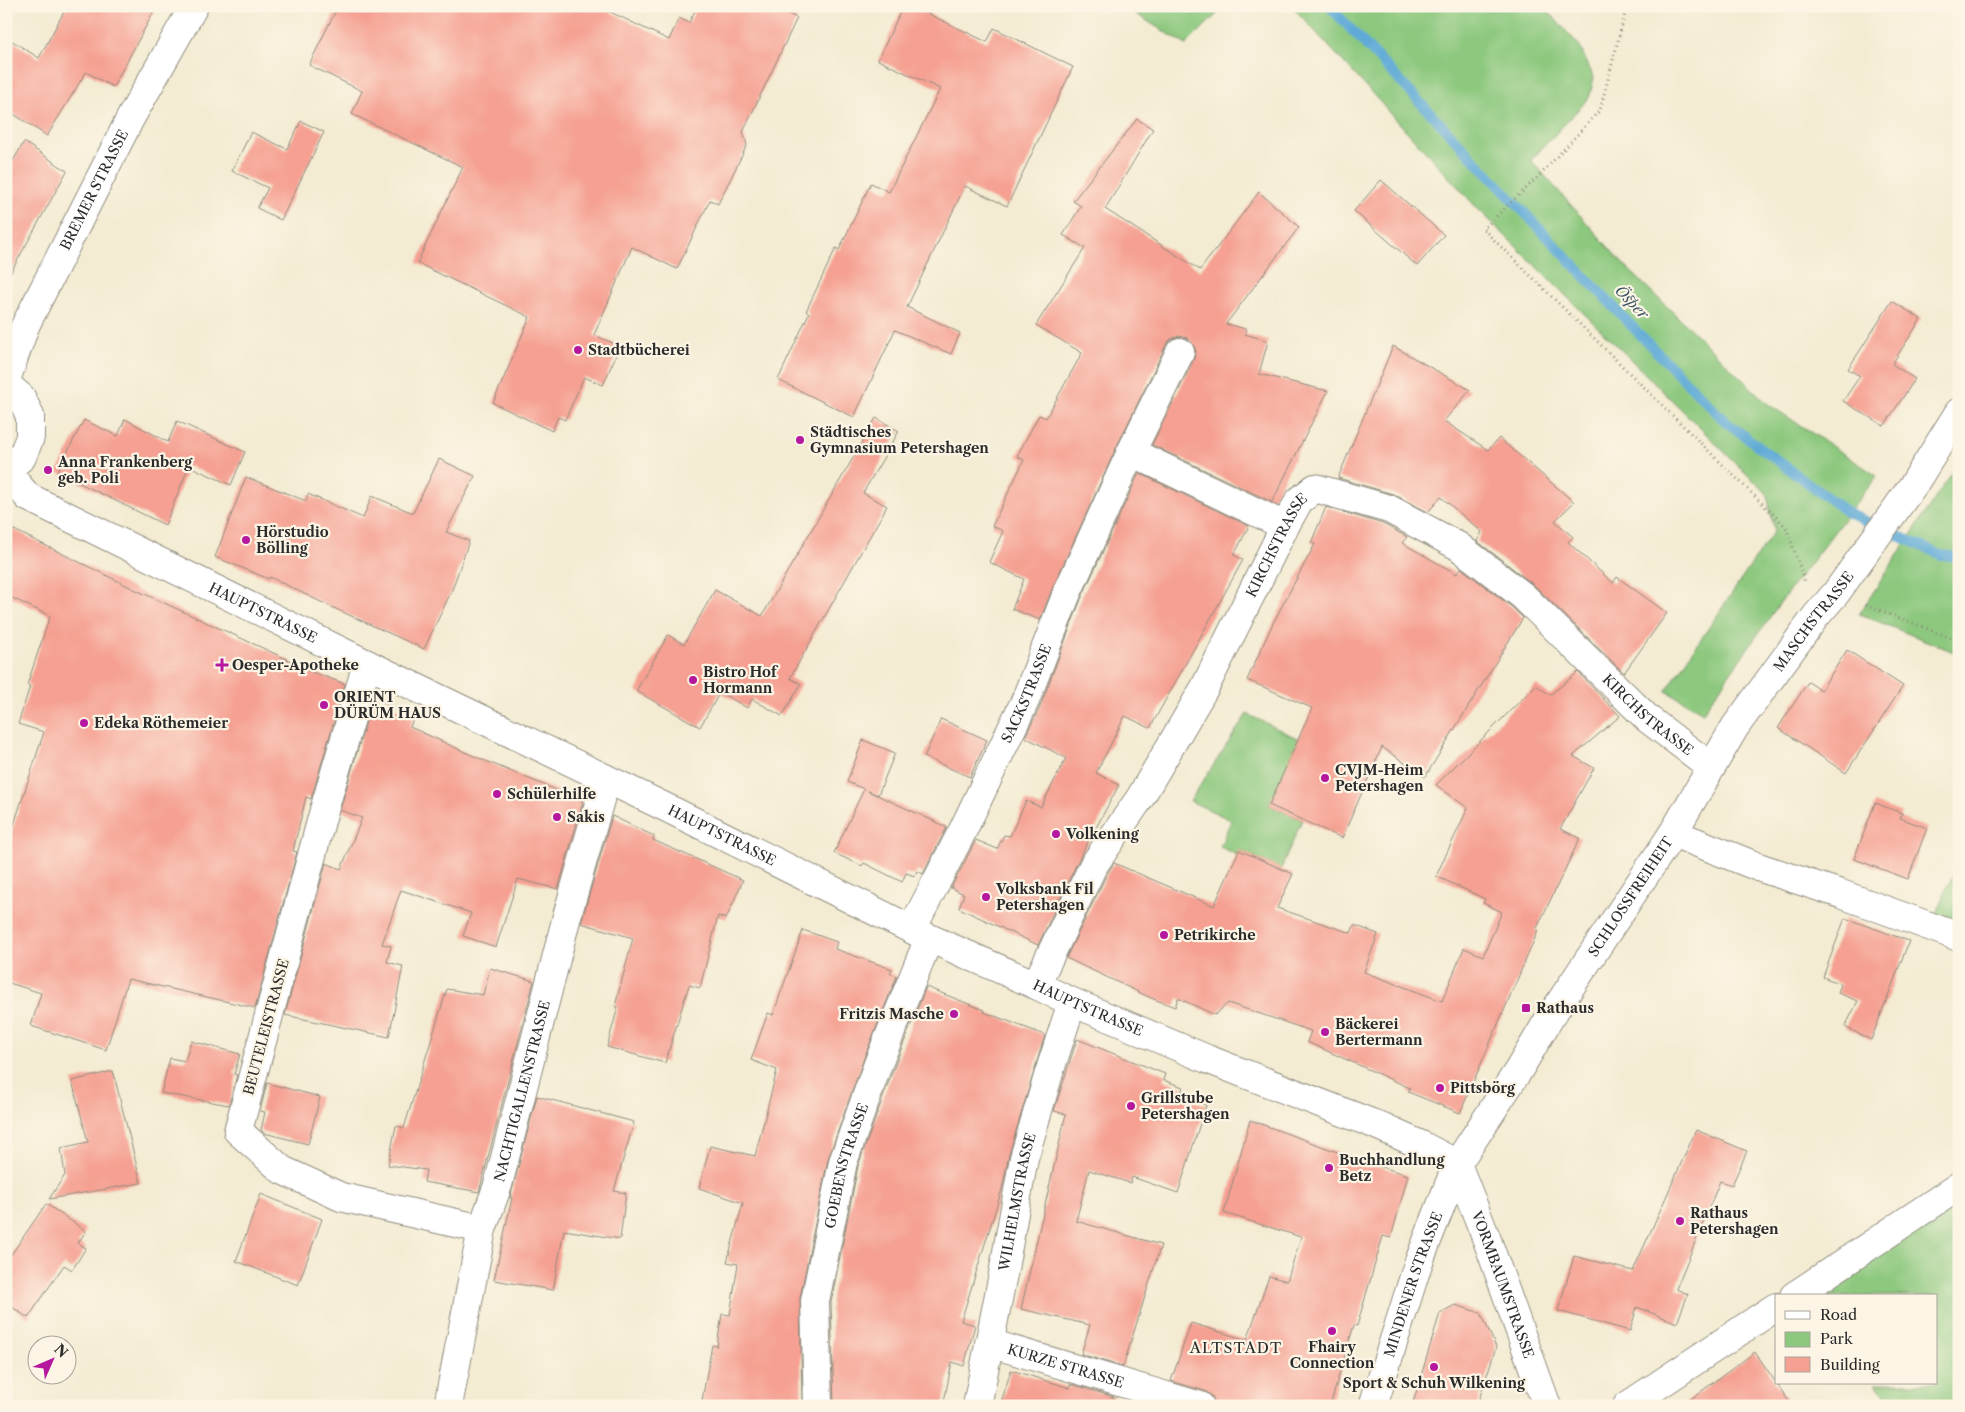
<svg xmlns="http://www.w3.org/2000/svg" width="1965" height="1412" font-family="'Libre Caslon Text',serif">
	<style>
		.green { fill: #8cc87e; stroke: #5c7a54 }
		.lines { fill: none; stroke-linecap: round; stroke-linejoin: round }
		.stream { stroke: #5faad7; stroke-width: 10 }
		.building { fill: #f5a092 }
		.minor-casing { stroke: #8f8b7e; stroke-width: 30 }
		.tertiary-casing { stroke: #8f8b7e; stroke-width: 30 }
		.path { stroke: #8f8b7e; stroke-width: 3; stroke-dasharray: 1 4; stroke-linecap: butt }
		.minor { stroke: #fff; stroke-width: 28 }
		.tertiary { stroke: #fff; stroke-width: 28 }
		.poi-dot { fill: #b5179e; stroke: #fcf5e5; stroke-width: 2 }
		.labels { text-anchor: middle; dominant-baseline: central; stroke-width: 4.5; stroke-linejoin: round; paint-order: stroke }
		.street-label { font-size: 14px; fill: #2b2b2b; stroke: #fcf5e5 }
		.poi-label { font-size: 14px; font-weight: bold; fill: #2b2b2b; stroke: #fcf5e5; text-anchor: start }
		.water-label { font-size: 15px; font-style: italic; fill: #3d5767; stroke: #fcf5e5 }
		.neighbourhood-label { font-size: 15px; letter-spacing: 1px; fill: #2b2b2b; stroke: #fcf5e5 }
	</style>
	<rect width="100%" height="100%" fill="#fcf5e5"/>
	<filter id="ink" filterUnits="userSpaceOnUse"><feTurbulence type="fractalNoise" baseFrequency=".02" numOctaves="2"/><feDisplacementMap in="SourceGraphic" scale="10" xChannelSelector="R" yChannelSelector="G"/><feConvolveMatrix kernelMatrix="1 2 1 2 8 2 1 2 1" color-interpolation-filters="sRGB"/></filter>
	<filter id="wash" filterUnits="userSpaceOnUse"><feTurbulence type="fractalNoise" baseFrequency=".0096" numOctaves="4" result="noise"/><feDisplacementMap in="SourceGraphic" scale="20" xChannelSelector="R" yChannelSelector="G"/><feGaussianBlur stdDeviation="1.12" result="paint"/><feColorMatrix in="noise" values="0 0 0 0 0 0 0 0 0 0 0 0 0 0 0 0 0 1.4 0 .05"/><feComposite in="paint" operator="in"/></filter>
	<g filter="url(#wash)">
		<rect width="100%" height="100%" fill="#f3ebd2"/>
		<g class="green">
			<path d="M1123 6H1220L1222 9 1186 45Z"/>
			<path d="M1292 6H1543L1579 45 1594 78 1589 98 1531 160 1625 266 1768 404 1877 476 1782 600 1703 712 1666 691 1774 531 1767 494 1478 209Z"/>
			<path d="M1959 462V654L1859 614Z"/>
			<path d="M1247 714 1299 739 1269 805 1302 820 1281 869 1239 850 1237 855 1220 847 1231 820 1190 801Z"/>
			<path d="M1959 861V924L1935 915Z"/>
			<path d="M1959 1190V1406H1896L1875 1383H1936V1296H1815Z"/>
		</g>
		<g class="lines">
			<path class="stream" d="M1329 6 1643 338 1726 422 1848 513 1941 555 1959 557"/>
		</g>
		<g id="blocks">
			<g class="building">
				<path d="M67 6H157L113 87 86 72 47 136 6 109V37L39 58Z"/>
				<path d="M338 6H598L669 40 679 18 689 23 697 6H772L797 18 743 132 747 145 718 204 710 200 677 269 632 247 594 335 620 346 603 385 584 377 565 420 558 417 552 431 493 403 530 317 417 263 463 167 352 114 362 91 309 65Z"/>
				<path d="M903 6H912L987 42 994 28 1073 67 1007 206 965 186 907 307 960 333 951 354 895 330 854 417 778 380 809 313 806 311 836 248 839 250 871 183 889 192 940 89 878 60Z"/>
				<path d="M1137 119 1153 129 1105 209 1200 270 1259 192 1299 227 1226 324 1246 329 1245 334 1268 341 1259 374 1328 391 1272 502 1152 445 1194 359 1196 351 1193 344 1187 338 1179 336 1171 339 1166 345 1117 446 1053 587 1040 620 1012 609 1024 579 989 562 1003 531 992 526 1024 460 1017 456 1039 415 1046 418 1082 353 1036 325 1085 248 1063 235 1081 206 1073 201Z"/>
				<path d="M301 121 324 132 281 220 257 208 268 188 232 171 251 132 287 149Z"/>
				<path d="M24 142 67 171 6 281V173Z"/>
				<path d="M1381 180 1444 235 1417 266 1354 211Z"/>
				<path d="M1892 301 1921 319 1892 364 1915 379 1884 426 1843 401 1860 376 1848 369Z"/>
				<path d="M1393 346 1470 390 1444 421 1488 450 1499 438 1574 502 1555 521 1573 537 1568 542 1613 583 1617 577 1667 613 1624 673 1534 585 1477 541 1482 532 1441 497 1428 512 1393 494 1338 478Z"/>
				<path d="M876 418 899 431 863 493 887 506 790 678 801 684 782 716 752 699 747 708 720 692 700 727 636 691 668 635 684 644 715 590 762 616Z"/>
				<path d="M125 419 168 442 177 421 245 452 231 485 189 466 165 525 57 472 84 420 118 436Z"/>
				<path d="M439 459 475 476 446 532 469 541 452 590 424 649 327 605 270 577 269 579 215 557 246 477 306 501 308 494 363 518 372 496 413 513Z"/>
				<path d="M1139 473 1249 526 1234 555 1243 560 1150 728 1125 716 1096 773 1119 785 1079 859 1038 945 959 908 964 894 951 888 976 840 997 849 1004 835 1010 836 1026 801 1041 807 1066 758 1025 737 1040 707 1081 599Z"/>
				<path d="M1326 507 1383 524 1407 537 1402 543 1457 574 1461 568 1513 608 1523 618 1425 777 1382 747 1342 838 1269 805 1312 708 1247 680 1273 623 1315 544 1311 543Z"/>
				<path d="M6 526 138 591 291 661 290 664 345 684 311 799 306 797 293 851 297 852 255 1008 128 979 106 1050 31 1026 41 993 6 982V849L44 732 18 724 30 686 27 685 50 616 6 595Z"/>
				<path d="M1847 650 1903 686 1846 773 1778 728 1808 682 1821 690Z"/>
				<path d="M1578 672 1620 716 1573 756 1594 768 1560 829 1580 838 1536 930 1538 931 1460 1113 1408 1092 1410 1088 1307 1042 1311 1031 1228 1003 1215 1015 1178 998 1175 1007 1151 998 1066 958 1107 874 1114 863 1214 906 1239 850 1293 874 1277 908 1351 933 1354 925 1378 934 1364 972 1442 1001 1464 948 1483 956 1502 912 1483 903 1485 899 1436 876 1468 808 1436 785 1536 685 1550 695Z"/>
				<path d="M373 698 414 717 410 727 476 757 583 801 558 889 518 879 496 947 463 936 471 913 401 890 382 944 391 946 387 962 403 966 389 1037 285 1015 326 863 341 869 362 818 340 810Z"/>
				<path d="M941 719 987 740 970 777 924 757Z"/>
				<path d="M863 740 895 753 878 795 868 791 947 827 923 874 917 871 915 876 906 873 902 882 864 863 862 866 834 853 864 789 847 782Z"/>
				<path d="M1875 803 1902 813 1900 818 1927 828 1908 879 1854 859Z"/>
				<path d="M612 816 654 836 653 840 743 880 726 919 718 916 700 988 689 985 665 1063 607 1047 618 1007 615 1006 633 938 581 923Z"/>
				<path d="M1845 918 1909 941 1871 1040 1845 1027 1858 1001 1838 993 1841 984 1823 977Z"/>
				<path d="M803 930 837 942 835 949 892 969 890 973 897 976 864 1058 828 1159 800 1298 802 1406H701L712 1345 717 1346 722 1314 730 1315 738 1264 727 1262 743 1203 699 1188 710 1146 755 1156 777 1070 751 1060 768 1013 773 1015Z"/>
				<path d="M490 968 534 981 479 1192 424 1182 426 1170 388 1165 396 1126 404 1128 447 989 483 995Z"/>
				<path d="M926 987 984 1010V1012L1045 1035 1009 1154 1002 1189 961 1321 975 1325 964 1366 952 1362 943 1406H834L831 1302 858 1166 893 1070Z"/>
				<path d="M1077 1039 1165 1074 1163 1080 1183 1087 1180 1096 1206 1105 1178 1193 1132 1177 1130 1183 1089 1170 1076 1221 1161 1245 1123 1367 1081 1354 1090 1325 1021 1309 1066 1114 1054 1111Z"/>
				<path d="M191 1041 240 1054 234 1074 237 1075 229 1105 161 1093 170 1058 185 1061Z"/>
				<path d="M113 1071 141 1183 49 1199 65 1175 61 1148 88 1142 72 1081Z"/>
				<path d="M267 1083 320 1097 308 1144 264 1133 261 1130 265 1112 260 1111Z"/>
				<path d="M537 1096 634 1122 614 1191 626 1193 620 1239 564 1230 553 1290 494 1280 512 1198H510Z"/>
				<path d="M1250 1120 1365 1162 1408 1175 1391 1238 1383 1236 1357 1326 1354 1325 1330 1406H1215L1212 1396 1205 1391 1171 1381 1191 1323 1247 1340 1269 1276 1287 1281 1301 1237 1224 1213Z"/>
				<path d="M1696 1130 1747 1151 1732 1185 1720 1181 1676 1289 1688 1294 1677 1323 1637 1307 1630 1331 1558 1311 1574 1256 1633 1271Z"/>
				<path d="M261 1194 322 1219 298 1285 236 1261Z"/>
				<path d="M46 1204 86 1231 78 1243 86 1248 72 1270 64 1265 28 1318 6 1303V1262Z"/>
				<path d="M1455 1305 1481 1313 1496 1347 1477 1406H1412L1440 1313Z"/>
				<path d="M1755 1352 1792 1406H1681L1714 1382Z"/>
				<path d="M1011 1370 1070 1388 1071 1384 1114 1397 1111 1406H1000Z"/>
			</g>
		</g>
	</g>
	<g filter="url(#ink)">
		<use href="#blocks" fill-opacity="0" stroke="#8f8b7e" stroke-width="1"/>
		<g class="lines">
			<g class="minor-casing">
				<g id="minor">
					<path id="s1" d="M6 380 25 326 131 117 194 6"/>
					<path d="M1131 452 1285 526"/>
					<path d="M367 664 324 810 238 1131 282 1170 341 1197 482 1229"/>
					<path d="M1673 833 1761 868 1841 894 1959 937"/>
					<path id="s2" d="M912 929 962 832 1025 701 1067 593 1131 452 1180 352"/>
					<path id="s3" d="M1036 985 1093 866 1140 798 1205 687 1285 526 1299 501 1315 488 1389 509 1458 546 1523 596 1648 719 1711 767"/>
					<path id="s4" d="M1457 1164 1487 1240 1547 1406"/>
					<path d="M1794 1296 1959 1186"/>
					<path id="s5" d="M989 1343 1200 1406"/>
					<path id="s6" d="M448 1406 482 1229 498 1185 567 916 606 779"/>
					<path id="s7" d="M818 1406 815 1301 843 1162 878 1064 929 938"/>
					<path id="s8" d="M977 1406 1003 1274 1024 1158 1049 1073 1072 1002"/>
					<path d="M1627 1406 1776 1307"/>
				</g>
			</g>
			<g class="tertiary-casing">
				<g id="tertiary">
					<path d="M6 384 21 397 30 416V437L22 457 6 471"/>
					<path id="s9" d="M6 471 28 497 367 664 665 807 929 938 1036 985 1072 1002 1207 1059 1374 1124 1421 1145 1457 1164"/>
					<path id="s10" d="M1373 1406 1418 1264 1457 1164 1518 1071 1549 1019 1673 833 1735 727 1816 616 1836 593 1914 484 1959 412"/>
				</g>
			</g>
			<g class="path">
				<path d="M1627 6 1600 110 1541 174 1483 229 1786 527 1805 582"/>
				<path d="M1866 605 1959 641"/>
			</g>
			<use href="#minor" class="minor"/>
			<use href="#tertiary" class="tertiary"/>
		</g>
	</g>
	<g class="poi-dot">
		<circle cx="578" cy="350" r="5"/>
		<circle cx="800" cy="440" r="5"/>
		<circle cx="48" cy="470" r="5"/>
		<circle cx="246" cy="540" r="5"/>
		<path d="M219.5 657.5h5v5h5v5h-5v5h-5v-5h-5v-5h5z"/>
		<circle cx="693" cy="680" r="5"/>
		<circle cx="324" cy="705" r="5"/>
		<circle cx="84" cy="723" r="5"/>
		<circle cx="1325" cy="778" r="5"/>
		<circle cx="497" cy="794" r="5"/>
		<circle cx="557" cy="817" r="5"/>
		<circle cx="1056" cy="834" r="5"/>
		<circle cx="986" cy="897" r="5"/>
		<circle cx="1164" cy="935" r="5"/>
		<rect x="1521" y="1003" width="10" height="10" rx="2.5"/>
		<circle cx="954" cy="1014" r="5"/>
		<circle cx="1325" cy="1032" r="5"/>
		<circle cx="1440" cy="1088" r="5"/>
		<circle cx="1131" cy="1106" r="5"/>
		<circle cx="1329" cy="1168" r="5"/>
		<circle cx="1680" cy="1221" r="5"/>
		<circle cx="1332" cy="1331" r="5"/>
		<circle cx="1434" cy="1367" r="5"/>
	</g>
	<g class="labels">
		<g class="street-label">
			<text stroke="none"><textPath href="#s1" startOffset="210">BREMER STRASSE</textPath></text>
			<text stroke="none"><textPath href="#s3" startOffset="502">KIRCHSTRASSE</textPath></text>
			<text stroke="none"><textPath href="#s9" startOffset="296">HAUPTSTRASSE</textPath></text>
			<text stroke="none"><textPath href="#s10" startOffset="906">MASCHSTRASSE</textPath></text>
			<text stroke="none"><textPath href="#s2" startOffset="262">SACKSTRASSE</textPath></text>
			<text stroke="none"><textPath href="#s3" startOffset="982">KIRCHSTRASSE</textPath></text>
			<text stroke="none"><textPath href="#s9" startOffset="806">HAUPTSTRASSE</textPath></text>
			<text stroke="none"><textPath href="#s10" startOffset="575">SCHLOSSFREIHEIT</textPath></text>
			<text stroke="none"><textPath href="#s9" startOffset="1211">HAUPTSTRASSE</textPath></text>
			<text transform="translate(266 1027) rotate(-75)">BEUTELEISTRASSE</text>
			<text stroke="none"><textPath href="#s6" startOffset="324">NACHTIGALLENSTRASSE</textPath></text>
			<text stroke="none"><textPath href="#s7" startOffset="244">GOEBENSTRASSE</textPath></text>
			<text stroke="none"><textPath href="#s8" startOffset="208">WILHELMSTRASSE</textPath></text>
			<text stroke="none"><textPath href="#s10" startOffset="128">MINDENER STRASSE</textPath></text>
			<text stroke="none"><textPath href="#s4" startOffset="129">VORMBAUMSTRASSE</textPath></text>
			<text stroke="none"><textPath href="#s5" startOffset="80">KURZE STRASSE</textPath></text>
		</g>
		<g class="poi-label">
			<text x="588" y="350">Stadtbücherei</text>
			<text x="810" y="432">Städtisches<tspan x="810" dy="16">Gymnasium Petershagen</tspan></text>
			<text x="58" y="462">Anna Frankenberg<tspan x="58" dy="16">geb. Poli</tspan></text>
			<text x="256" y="532">Hörstudio<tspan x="256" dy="16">Bölling</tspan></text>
			<text x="232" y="665">Oesper-Apotheke</text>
			<text x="703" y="672">Bistro Hof<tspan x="703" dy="16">Hormann</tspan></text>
			<text x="334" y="697">ORIENT<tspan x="334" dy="16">DÜRÜM HAUS</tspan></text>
			<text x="94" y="723">Edeka Röthemeier</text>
			<text x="1335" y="770">CVJM-Heim<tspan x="1335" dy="16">Petershagen</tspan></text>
			<text x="507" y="794">Schülerhilfe</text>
			<text x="567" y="817">Sakis</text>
			<text x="1066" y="834">Volkening</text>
			<text x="996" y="889">Volksbank Fil<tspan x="996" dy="16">Petershagen</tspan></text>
			<text x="1174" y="935">Petrikirche</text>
			<text x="1536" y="1008">Rathaus</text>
			<text x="944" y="1014" text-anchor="end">Fritzis Masche</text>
			<text x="1335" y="1024">Bäckerei<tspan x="1335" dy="16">Bertermann</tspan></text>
			<text x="1450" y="1088">Pittsbörg</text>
			<text x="1141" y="1098">Grillstube<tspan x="1141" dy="16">Petershagen</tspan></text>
			<text x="1339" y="1160">Buchhandlung<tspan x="1339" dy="16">Betz</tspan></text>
			<text x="1690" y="1213">Rathaus<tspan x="1690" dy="16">Petershagen</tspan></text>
			<text x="1332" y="1347" text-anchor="middle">Fhairy<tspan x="1332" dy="16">Connection</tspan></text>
			<text x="1434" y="1383" text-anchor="middle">Sport &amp; Schuh Wilkening</text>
		</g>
		<g class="water-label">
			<text transform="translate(1632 302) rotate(46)">Ösper</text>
		</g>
		<g class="neighbourhood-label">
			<text x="1236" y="1347">ALTSTADT</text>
		</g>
	</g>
	<rect width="1965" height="1412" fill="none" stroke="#fcf5e5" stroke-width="25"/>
	<rect x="1775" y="1294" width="162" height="90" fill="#fcf5e5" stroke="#a8a49b"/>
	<rect x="1785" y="1311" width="25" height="8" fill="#ffffff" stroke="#a8a49b"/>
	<text x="1820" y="1320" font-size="15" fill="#2b2b2b">Road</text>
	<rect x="1785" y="1332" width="25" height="15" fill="#8cc87e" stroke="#a8a49b"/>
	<text x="1820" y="1344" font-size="15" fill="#2b2b2b">Park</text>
	<rect x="1785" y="1357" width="25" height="15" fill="#f5a092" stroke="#a8a49b"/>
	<text x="1820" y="1370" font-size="15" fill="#2b2b2b">Building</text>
	<g transform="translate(52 1360) rotate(45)"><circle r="24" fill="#fcf5e5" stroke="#a8a49b"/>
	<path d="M0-4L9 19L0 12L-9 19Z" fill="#b5179e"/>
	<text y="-8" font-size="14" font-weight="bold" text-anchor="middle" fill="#2b2b2b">N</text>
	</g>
</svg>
